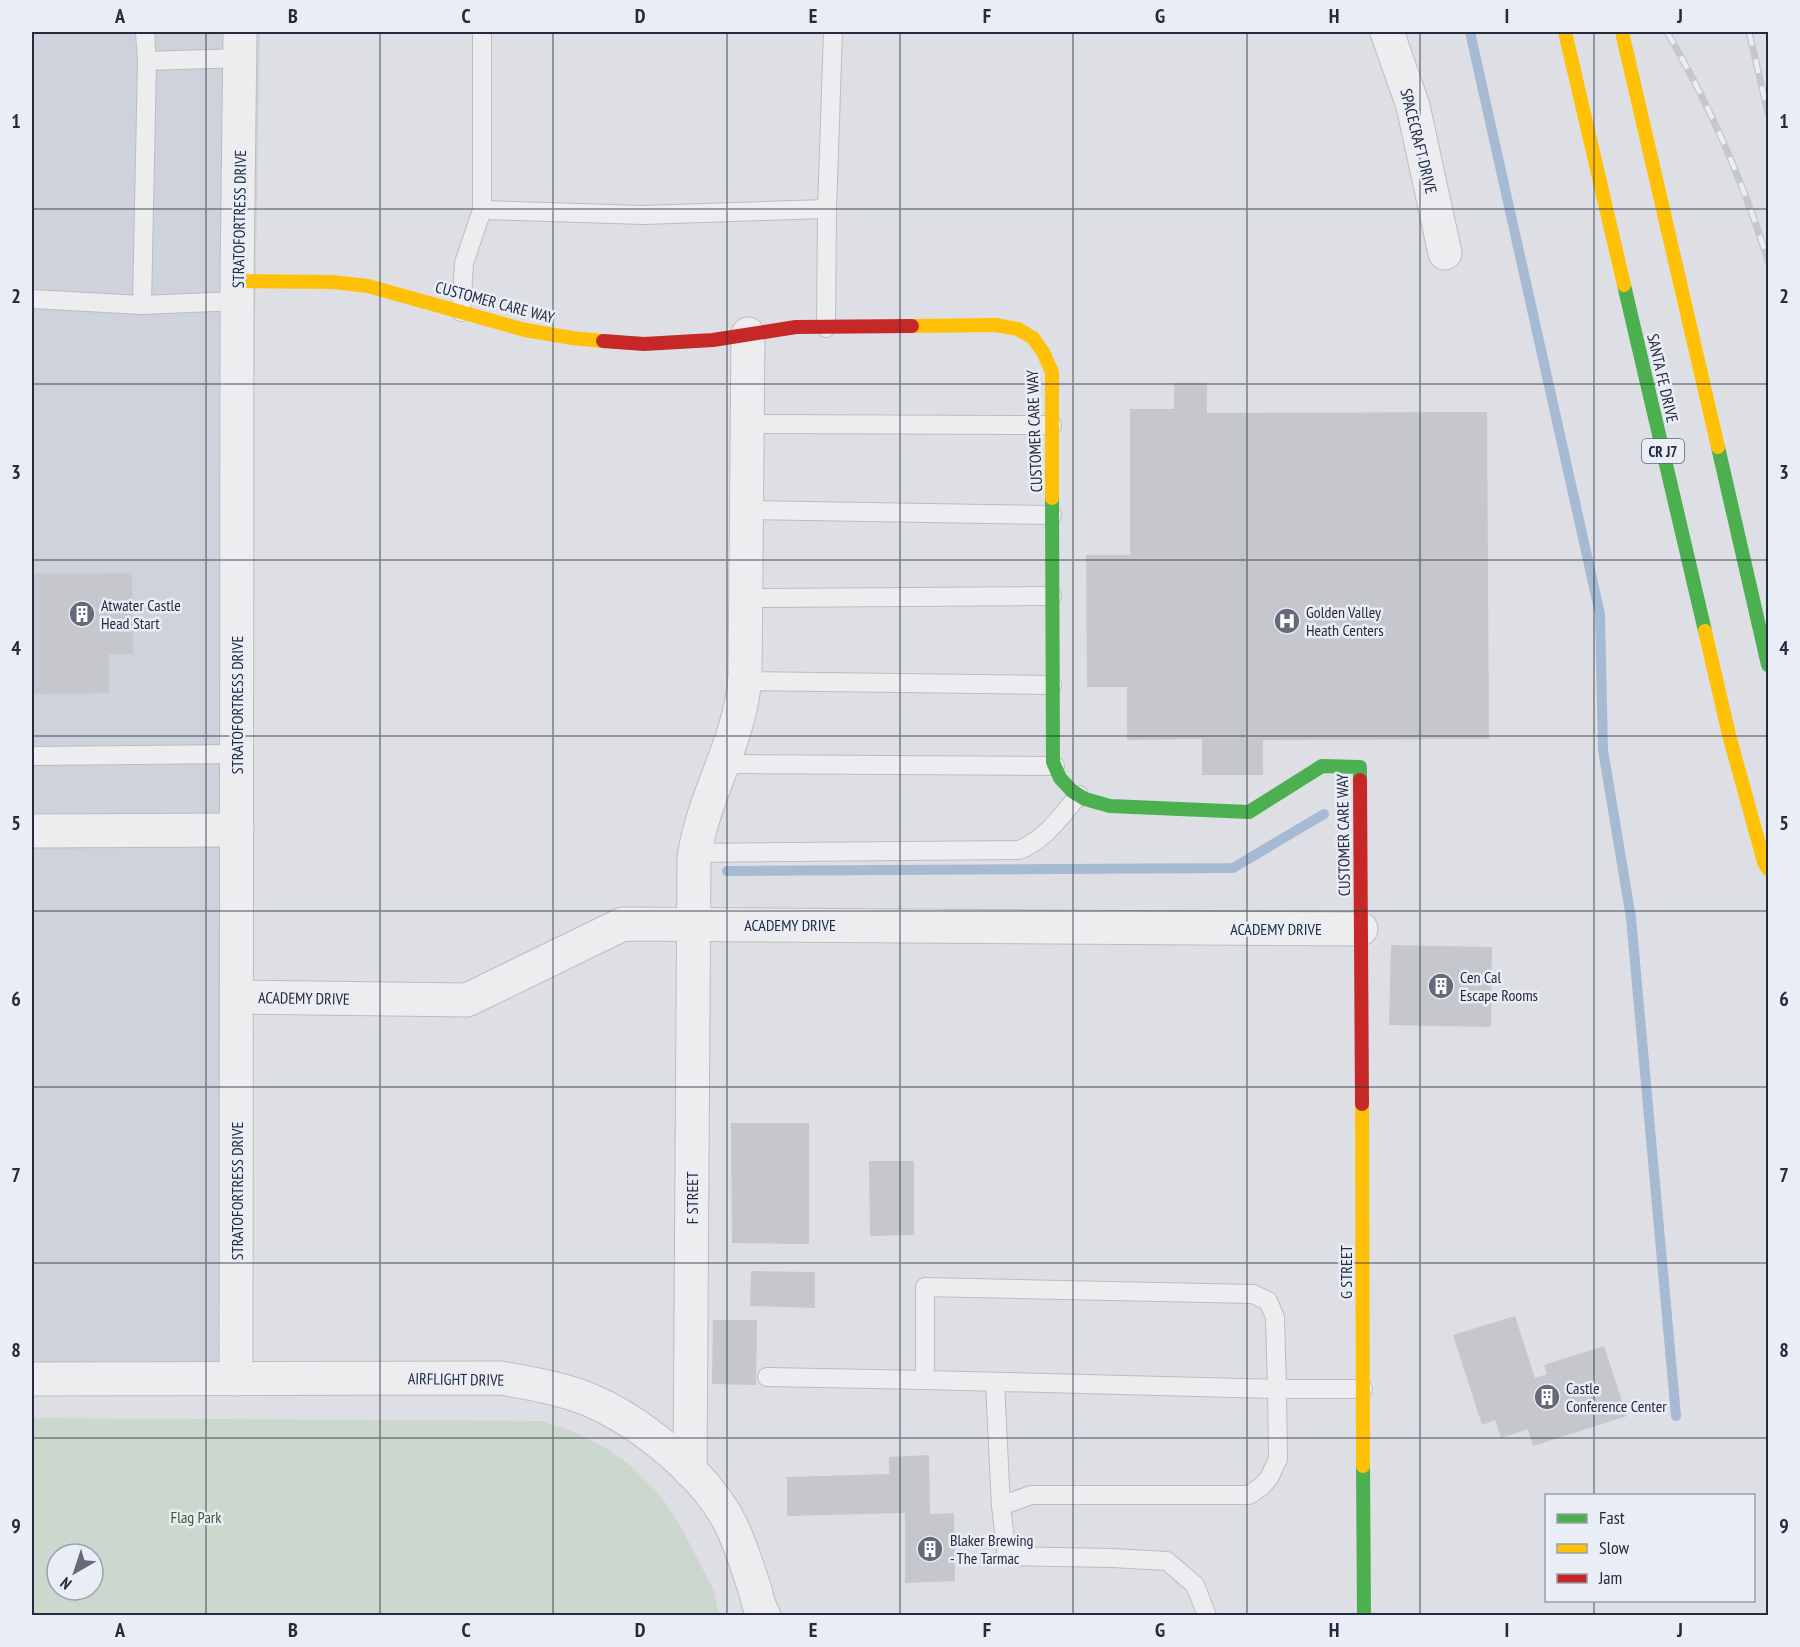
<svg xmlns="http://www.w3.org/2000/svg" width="1800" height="1647" font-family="'PT Sans Narrow',sans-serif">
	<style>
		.built { fill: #ced2db }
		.green { fill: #ccd8cd; fill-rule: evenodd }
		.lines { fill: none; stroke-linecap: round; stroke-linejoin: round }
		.stream { stroke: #a7bad3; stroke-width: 10 }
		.building { fill: #c5c7cc }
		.lane-casing { stroke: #bbbdc2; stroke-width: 20 }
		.street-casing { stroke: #bbbdc2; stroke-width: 35 }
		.lane { stroke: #ededf0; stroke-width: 18 }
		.street { stroke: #ededf0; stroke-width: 33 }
		.fast { stroke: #4caf50; stroke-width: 14 }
		.slow { stroke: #ffc107; stroke-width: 14 }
		.jam { stroke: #c62828; stroke-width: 14 }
		.rail-casing { stroke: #c6c7cb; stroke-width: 7 }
		.rail { stroke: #e9edf5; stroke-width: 4.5; stroke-dasharray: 14; stroke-linecap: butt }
		.grid { fill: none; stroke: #232b3e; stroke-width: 1.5; stroke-opacity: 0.55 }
		.labels { text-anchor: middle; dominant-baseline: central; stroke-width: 5; stroke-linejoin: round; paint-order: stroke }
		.shield { fill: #e9edf5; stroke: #5e6575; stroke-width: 1.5 }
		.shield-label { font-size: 15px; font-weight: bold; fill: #232b3e }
		.street-label { font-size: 16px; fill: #232b3e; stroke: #e9edf5 }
		.poi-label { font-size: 16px; fill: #232b3e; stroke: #e9edf5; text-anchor: start }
		.park-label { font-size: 16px; fill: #355b2f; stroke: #e9edf5 }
		.neatline { fill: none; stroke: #232b3e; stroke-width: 2 }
		.grid-label { font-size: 20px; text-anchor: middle; font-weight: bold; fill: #232b3e }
	</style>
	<rect width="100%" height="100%" fill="#dddfe4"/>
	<path class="built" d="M32 32H260L237 1368 32 1363Z"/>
	<path class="green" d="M32 1418 542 1421 574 1432 608 1449 631 1466 659 1494 679 1523 713 1589 719 1615H32ZM57 1554H93V1590H57Z"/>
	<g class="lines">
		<g class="stream">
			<path d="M1470 32 1600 614 1603 750 1631 918 1676 1416"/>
			<path d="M727 871 1233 868 1324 814"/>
		</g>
	</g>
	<g class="building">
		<path d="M1174 383H1207V413L1487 412 1489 739 1263 740V775H1202V739L1127 740V687H1087L1086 555H1130V409H1174Z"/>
		<path d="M132 573 133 654H109V693L32 694V574Z"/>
		<path d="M1391 945 1492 947 1491 1027 1389 1025Z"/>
		<path d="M731 1123H809V1244L732 1243Z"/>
		<path d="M869 1161H914V1235L870 1236Z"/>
		<path d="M751 1271 815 1272V1308L750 1306Z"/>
		<path d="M1515 1316 1535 1378 1547 1374 1544 1365 1604 1346 1627 1416 1533 1446 1528 1429 1501 1438 1495 1420 1482 1425 1453 1335Z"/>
		<path d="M713 1320H757L756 1385 712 1384Z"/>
		<path d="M929 1455 930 1514 954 1513 955 1581 905 1583V1513L787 1516V1477L889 1474V1457Z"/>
	</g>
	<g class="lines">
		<g class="lane-casing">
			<g id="lane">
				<path d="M147 61 241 58"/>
				<path d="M482 210 643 215 827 209"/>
				<path d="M32 299 142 305 147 61 145 32"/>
				<path d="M142 305 238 301"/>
				<path d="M461 312 464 263 482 210V32"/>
				<path d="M826 328 827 209 833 32"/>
				<path d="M747 424 1052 425"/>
				<path d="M747 510 1052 515"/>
				<path d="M746 598 1052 596"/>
				<path d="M745 681 1052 685"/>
				<path d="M32 756 237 754"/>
				<path d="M722 764 1055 766"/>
				<path d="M694 853 1019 850C1045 840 1061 816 1079 795"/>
				<path d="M767 1377 925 1380V1287L1253 1294 1268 1301 1275 1317 1277 1389H1363"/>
				<path d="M925 1380 1277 1389 1278 1459 1269 1478 1262 1486 1249 1495H1031L1001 1506 1007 1556 1112 1558 1167 1561 1195 1585 1207 1616"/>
				<path d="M995 1383 1001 1506"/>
			</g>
		</g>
		<g class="street-casing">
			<g id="street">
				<path d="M1387 32 1413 106 1445 253"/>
				<path d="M32 831 237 830"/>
				<path d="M237 997 467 1000 623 924 1361 929"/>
				<path d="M32 1379 501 1378C529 1383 558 1388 585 1398 638 1419 706 1474 731 1525 741 1546 748 1568 755 1590 757 1599 759 1607 764 1616"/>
				<path d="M236 1379 237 281 240 32"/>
				<path d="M690 1471 694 858C703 795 741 740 745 676L748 334"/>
			</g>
		</g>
		<use href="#lane" class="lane"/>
		<use href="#street" class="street"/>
		<g class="fast">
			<path d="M1624 285 1705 631"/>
			<path d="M1718 447 1768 665"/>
			<path d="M1052 498 1053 762 1060 778 1072 791 1085 799 1110 806 1249 812 1322 766 1360 767V780"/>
			<path d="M1363 1466 1364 1616"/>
		</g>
		<g class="slow">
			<path d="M1565 32 1624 285"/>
			<path d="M1622 32 1718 447"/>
			<path d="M237 281 333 282 368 286 525 330 572 338 603 341"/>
			<path d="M912 326 996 325 1018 329 1033 338 1043 352 1052 372V498"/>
			<path d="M1705 631 1729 735 1764 862 1768 869"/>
			<path d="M1362 1104 1363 1466"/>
		</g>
		<g class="jam">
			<path d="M603 341 644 344 713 340 796 327 912 326"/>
			<path d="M1360 780 1362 1104"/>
		</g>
		<g class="rail-casing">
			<g id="rail">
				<path d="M1667 32C1709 104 1743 181 1768 261"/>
				<path d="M1749 32 1768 113"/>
			</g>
		</g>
		<use href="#rail" class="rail"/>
	</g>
	<path class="grid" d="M206 32V1616M380 32V1616M553 32V1616M727 32V1616M900 32V1616M1073 32V1616M1247 32V1616M1420 32V1616M1594 32V1496M32 209H1768M32 384H1768M32 560H1768M32 736H1768M32 911H1768M32 1087H1768M32 1263H1768M32 1438H1768M1594 1600V1616"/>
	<defs>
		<g id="building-disc" transform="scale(1.35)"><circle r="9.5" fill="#646a78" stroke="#e9edf5"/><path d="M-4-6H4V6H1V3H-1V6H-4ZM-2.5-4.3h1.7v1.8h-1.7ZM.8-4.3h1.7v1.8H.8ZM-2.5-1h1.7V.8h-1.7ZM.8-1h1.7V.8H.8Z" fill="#fff"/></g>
		<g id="hospital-disc" transform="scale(1.35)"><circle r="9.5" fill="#646a78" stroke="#e9edf5"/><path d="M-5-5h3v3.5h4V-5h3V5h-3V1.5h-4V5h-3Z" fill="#fff"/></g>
	</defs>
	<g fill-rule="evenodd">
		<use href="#building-disc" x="82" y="614"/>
		<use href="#hospital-disc" x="1287" y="621"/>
		<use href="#building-disc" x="1441" y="986"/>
		<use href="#building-disc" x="1547" y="1397"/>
		<use href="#building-disc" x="930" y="1549"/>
	</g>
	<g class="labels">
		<rect class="shield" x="1642" y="439" width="42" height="24" rx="4.5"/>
		<g class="shield-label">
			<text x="1663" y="451">CR J7</text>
		</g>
		<g class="street-label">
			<text transform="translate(1419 141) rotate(76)">SPACECRAFT DRIVE</text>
			<text transform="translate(239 219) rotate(-89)">STRATOFORTRESS DRIVE</text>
			<text transform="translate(495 302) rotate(15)">CUSTOMER CARE WAY</text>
			<text transform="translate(1663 378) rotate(77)">SANTA FE DRIVE</text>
			<text transform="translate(1034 431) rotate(-92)">CUSTOMER CARE WAY</text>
			<text transform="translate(237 705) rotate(-90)">STRATOFORTRESS DRIVE</text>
			<text transform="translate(1343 835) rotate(-91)">CUSTOMER CARE WAY</text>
			<text x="790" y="925">ACADEMY DRIVE</text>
			<text x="1276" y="929">ACADEMY DRIVE</text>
			<text transform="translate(304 998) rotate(1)">ACADEMY DRIVE</text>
			<text transform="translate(237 1191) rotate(-90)">STRATOFORTRESS DRIVE</text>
			<text transform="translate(692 1198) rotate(-90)">F STREET</text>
			<text transform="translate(1346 1272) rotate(-90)">G STREET</text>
			<text transform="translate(456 1379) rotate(1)">AIRFLIGHT DRIVE</text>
		</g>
		<g class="poi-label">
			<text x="101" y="605">Atwater Castle<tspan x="101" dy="18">Head Start</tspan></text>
			<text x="1306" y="612">Golden Valley<tspan x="1306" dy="18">Heath Centers</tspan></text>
			<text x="1460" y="977">Cen Cal<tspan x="1460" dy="18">Escape Rooms</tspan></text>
			<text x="1566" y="1388">Castle<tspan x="1566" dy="18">Conference Center</tspan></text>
			<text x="950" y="1540">Blaker Brewing<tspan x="950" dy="18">- The Tarmac</tspan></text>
		</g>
		<g class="park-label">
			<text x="196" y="1517">Flag Park</text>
		</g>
	</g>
	<rect width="1800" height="1647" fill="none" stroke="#e9edf5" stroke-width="66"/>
	<rect x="1545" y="1494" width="210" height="108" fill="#e9edf5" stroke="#9a9fac" stroke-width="1.5"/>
	<rect x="1557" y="1514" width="30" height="9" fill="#4caf50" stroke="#9a9fac" stroke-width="1.5"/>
	<text x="1599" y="1524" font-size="18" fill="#232b3e">Fast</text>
	<rect x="1557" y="1544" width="30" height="9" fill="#ffc107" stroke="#9a9fac" stroke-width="1.5"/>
	<text x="1599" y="1554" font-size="18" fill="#232b3e">Slow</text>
	<rect x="1557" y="1574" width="30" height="9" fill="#c62828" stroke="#9a9fac" stroke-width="1.5"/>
	<text x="1599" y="1584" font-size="18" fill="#232b3e">Jam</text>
	<g transform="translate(75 1572) rotate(219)"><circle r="28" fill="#e9edf5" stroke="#9a9fac" stroke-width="1.5"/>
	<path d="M0-4.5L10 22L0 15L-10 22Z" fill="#646a78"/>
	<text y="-9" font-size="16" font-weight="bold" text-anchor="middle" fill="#232b3e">N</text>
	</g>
	<rect x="33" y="33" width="1734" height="1581" class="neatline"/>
	<g class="grid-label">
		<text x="120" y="23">A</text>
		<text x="293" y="23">B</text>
		<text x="466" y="23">C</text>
		<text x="640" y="23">D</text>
		<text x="813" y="23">E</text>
		<text x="987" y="23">F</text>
		<text x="1160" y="23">G</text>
		<text x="1334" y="23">H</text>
		<text x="1507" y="23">I</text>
		<text x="1680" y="23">J</text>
		<text x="16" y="128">1</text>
		<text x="1784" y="128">1</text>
		<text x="16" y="303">2</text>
		<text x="1784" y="303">2</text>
		<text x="16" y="479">3</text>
		<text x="1784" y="479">3</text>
		<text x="16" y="655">4</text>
		<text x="1784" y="655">4</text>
		<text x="16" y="830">5</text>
		<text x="1784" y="830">5</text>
		<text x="16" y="1006">6</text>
		<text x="1784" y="1006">6</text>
		<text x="16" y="1182">7</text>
		<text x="1784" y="1182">7</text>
		<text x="16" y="1357">8</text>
		<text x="1784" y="1357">8</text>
		<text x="16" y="1533">9</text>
		<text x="1784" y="1533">9</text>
		<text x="120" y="1637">A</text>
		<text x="293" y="1637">B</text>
		<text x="466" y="1637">C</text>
		<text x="640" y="1637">D</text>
		<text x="813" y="1637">E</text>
		<text x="987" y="1637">F</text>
		<text x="1160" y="1637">G</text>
		<text x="1334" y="1637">H</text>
		<text x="1507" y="1637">I</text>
		<text x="1680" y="1637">J</text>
	</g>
</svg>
